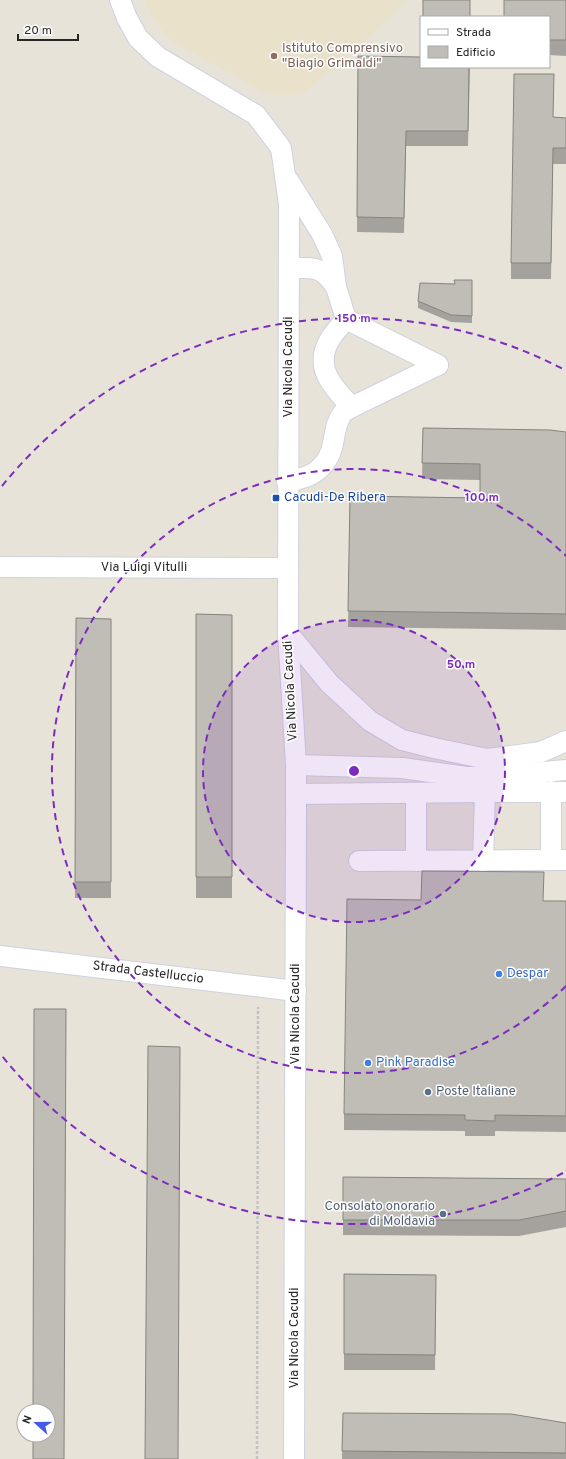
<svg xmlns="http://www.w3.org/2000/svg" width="566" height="1459" font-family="Overpass,sans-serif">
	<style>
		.education { fill: #e9e1ca }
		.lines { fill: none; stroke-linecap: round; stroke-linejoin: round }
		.minor-casing { stroke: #cfd1df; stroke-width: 22 }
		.path { stroke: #c3c3c3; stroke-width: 2.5; stroke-dasharray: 3 2; stroke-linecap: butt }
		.minor { stroke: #fff; stroke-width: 20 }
		.wall { fill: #a5a29d }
		.building { fill: #c0bcb6; stroke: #86847f }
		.ring { fill: none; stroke: #7b2cbf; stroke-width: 2; stroke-dasharray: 7 5 }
		.education-dot { fill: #8d6e63; stroke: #fff; stroke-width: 1.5 }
		.transit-dot { fill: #1a4fb4; stroke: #fff; stroke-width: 1.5 }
		.shop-dot { fill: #3f7fe0; stroke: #fff; stroke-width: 1.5 }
		.service-dot { fill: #5c6f8a; stroke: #fff; stroke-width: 1.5 }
		.labels { text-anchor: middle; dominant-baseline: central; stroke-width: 3; stroke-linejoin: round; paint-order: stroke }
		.education-label { font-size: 13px; fill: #785e54; stroke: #fff; text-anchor: start }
		.street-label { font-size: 13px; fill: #272727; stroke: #fff }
		.transit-label { font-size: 13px; fill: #164399; stroke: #fff; text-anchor: start }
		.shop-label { font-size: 13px; fill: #366cbe; stroke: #fff; text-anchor: start }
		.service-label { font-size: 13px; fill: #4e5e75; stroke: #fff; text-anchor: start }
		.centre { fill: #7b2cbf; stroke: #fff; stroke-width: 2 }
		.ring-label { font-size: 12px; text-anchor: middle; font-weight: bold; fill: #7b2cbf; stroke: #fff; stroke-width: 3; stroke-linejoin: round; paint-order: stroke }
	</style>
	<rect width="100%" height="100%" fill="#e8e3d9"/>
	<path class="education" d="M144 0H407L333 72 330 70 312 86 303 92 290 95H277L262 91 175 43 165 34 155 21Z"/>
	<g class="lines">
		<g class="minor-casing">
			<g id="minor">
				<path d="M120 0 127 18 138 38 158 57 256 115 281 148 289 204 288 633 296 765V794L294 1459"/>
				<path d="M288 180 322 234 332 256 336 287 346 319 438 365"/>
				<path d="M289 268C314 268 321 265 336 287"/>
				<path d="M346 319C342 325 336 330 332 336 312 365 331 386 352 407"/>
				<path d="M287 482C298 479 311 477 319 469 339 451 330 431 342 414 344 411 349 409 352 407L438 365"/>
				<path d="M0 567 288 568"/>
				<path d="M288 633 329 683 370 721 402 740 434 748 487 759 541 752 566 741"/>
				<path d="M296 765 402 768 467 777 499 776 566 770"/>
				<path d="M551 791V860"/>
				<path d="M416 793V861"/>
				<path d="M296 794 485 792H566"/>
				<path d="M359 861 566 860"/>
				<path d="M483 861 485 792"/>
				<path d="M0 956 296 991"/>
			</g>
		</g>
		<path class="path" d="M257 1459 258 1007"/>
		<use href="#minor" class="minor"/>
	</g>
	<g class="wall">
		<path d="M566 0V56L549 55V17Z"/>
		<path d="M358 56 470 67 468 146H406L404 233 357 232Z"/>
		<path d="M554 117 566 118V164H553L551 279H511V263Z"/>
		<path d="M472 280V323L451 322 418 308V301L454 284Z"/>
		<path d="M423 428 566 432V630L348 627 350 496 480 498V480L422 479Z"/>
		<path d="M196 614 232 615V898H196Z"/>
		<path d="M76 618 111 619V898H75Z"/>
		<path d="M421 900 566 901V1132L495 1131V1136H465V1131L344 1130V1114Z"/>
		<path d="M343 1177 566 1179V1227L519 1236 343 1235Z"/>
		<path d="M344 1274 436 1275 435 1370H344Z"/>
		<path d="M343 1413 566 1423V1459H342Z"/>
	</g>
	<g class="building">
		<rect x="423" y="0" width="47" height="17"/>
		<path d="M504 0H566V40H549V17H504Z"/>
		<path d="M358 56 421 57V67H469L468 131H406L404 218 357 217Z"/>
		<path d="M514 74H554L553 117 566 118V148H553L551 263H511Z"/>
		<path d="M454 280H472V316L451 315 418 301 420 283 455 284Z"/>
		<path d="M423 428 550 430 566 432V614L348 611 350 496 480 498V464L422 463Z"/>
		<path d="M196 614 232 615V877H196Z"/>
		<path d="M76 618 111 619V882H75Z"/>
		<path d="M422 871 544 872 543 901H566V1116L495 1115V1121L465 1120V1115L344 1114 347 899 421 900Z"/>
		<path d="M34 1009H66L64 1459H33V1435H48V1411H33Z"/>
		<path d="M148 1046 180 1047 178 1459H145Z"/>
		<path d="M343 1177 566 1179V1211L519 1220H343Z"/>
		<path d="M344 1274 436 1275 435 1355 344 1354Z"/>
		<path d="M343 1413 511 1414 566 1423V1453L342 1451Z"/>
	</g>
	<circle cx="354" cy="771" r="151" fill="#7b2cbf" fill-opacity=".12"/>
	<g class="ring">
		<circle cx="354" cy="771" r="151"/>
		<path d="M566 986A302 302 0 1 1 566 556"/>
		<path d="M563 1173A453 453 0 0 1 2 1056M2 486A453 453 0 0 1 563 369"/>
	</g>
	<circle class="education-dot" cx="274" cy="56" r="4"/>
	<rect class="transit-dot" x="272" y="494" width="8" height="8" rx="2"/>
	<g class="shop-dot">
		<circle cx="499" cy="974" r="4"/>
		<circle cx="368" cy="1063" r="4"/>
	</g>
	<g class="service-dot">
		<circle cx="428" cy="1092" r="4"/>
		<circle cx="443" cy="1214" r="4"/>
	</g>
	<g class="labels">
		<g class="education-label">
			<text x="282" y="49">Istituto Comprensivo<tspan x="282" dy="15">"Biagio Grimaldi"</tspan></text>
		</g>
		<g class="street-label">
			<text transform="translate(289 367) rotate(-90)">Via Nicola Cacudi</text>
			<text x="144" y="568">Via Luigi Vitulli</text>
			<text transform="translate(291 691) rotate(-93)">Via Nicola Cacudi</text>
			<text transform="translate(148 973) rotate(7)">Strada Castelluccio</text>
			<text transform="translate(296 1014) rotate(-90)">Via Nicola Cacudi</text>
			<text transform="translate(295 1338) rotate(-90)">Via Nicola Cacudi</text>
		</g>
		<g class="transit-label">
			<text x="284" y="498">Cacudi-De Ribera</text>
		</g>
		<g class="shop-label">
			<text x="507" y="974">Despar</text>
			<text x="376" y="1063">Pink Paradise</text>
		</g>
		<g class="service-label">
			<text x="436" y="1092">Poste Italiane</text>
			<text x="435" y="1207" text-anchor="end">Consolato onorario<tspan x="435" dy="15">di Moldavia</tspan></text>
		</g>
	</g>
	<circle cx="354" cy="771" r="6" class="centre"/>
	<g class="ring-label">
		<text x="354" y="322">150 m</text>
		<text x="482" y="501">100 m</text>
		<text x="461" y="668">50 m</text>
	</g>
	<rect x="420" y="16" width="130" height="52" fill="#ffffff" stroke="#a9a9a9"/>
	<rect x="428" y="29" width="20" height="6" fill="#ffffff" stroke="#a9a9a9"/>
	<text x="456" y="36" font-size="12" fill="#272727">Strada</text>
	<rect x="428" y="46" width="20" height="12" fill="#c0bcb6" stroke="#a9a9a9"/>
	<text x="456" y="56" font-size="12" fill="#272727">Edificio</text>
	<g transform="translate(36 1423) rotate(291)"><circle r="19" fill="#ffffff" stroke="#a9a9a9"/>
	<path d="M0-3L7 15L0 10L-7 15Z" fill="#4659e8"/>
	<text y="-6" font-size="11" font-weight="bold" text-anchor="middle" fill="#272727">N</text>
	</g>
	<path d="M18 34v6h60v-6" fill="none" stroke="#272727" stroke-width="2"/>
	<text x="24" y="34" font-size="12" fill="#272727" stroke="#ffffff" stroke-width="3" paint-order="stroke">20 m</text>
</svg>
